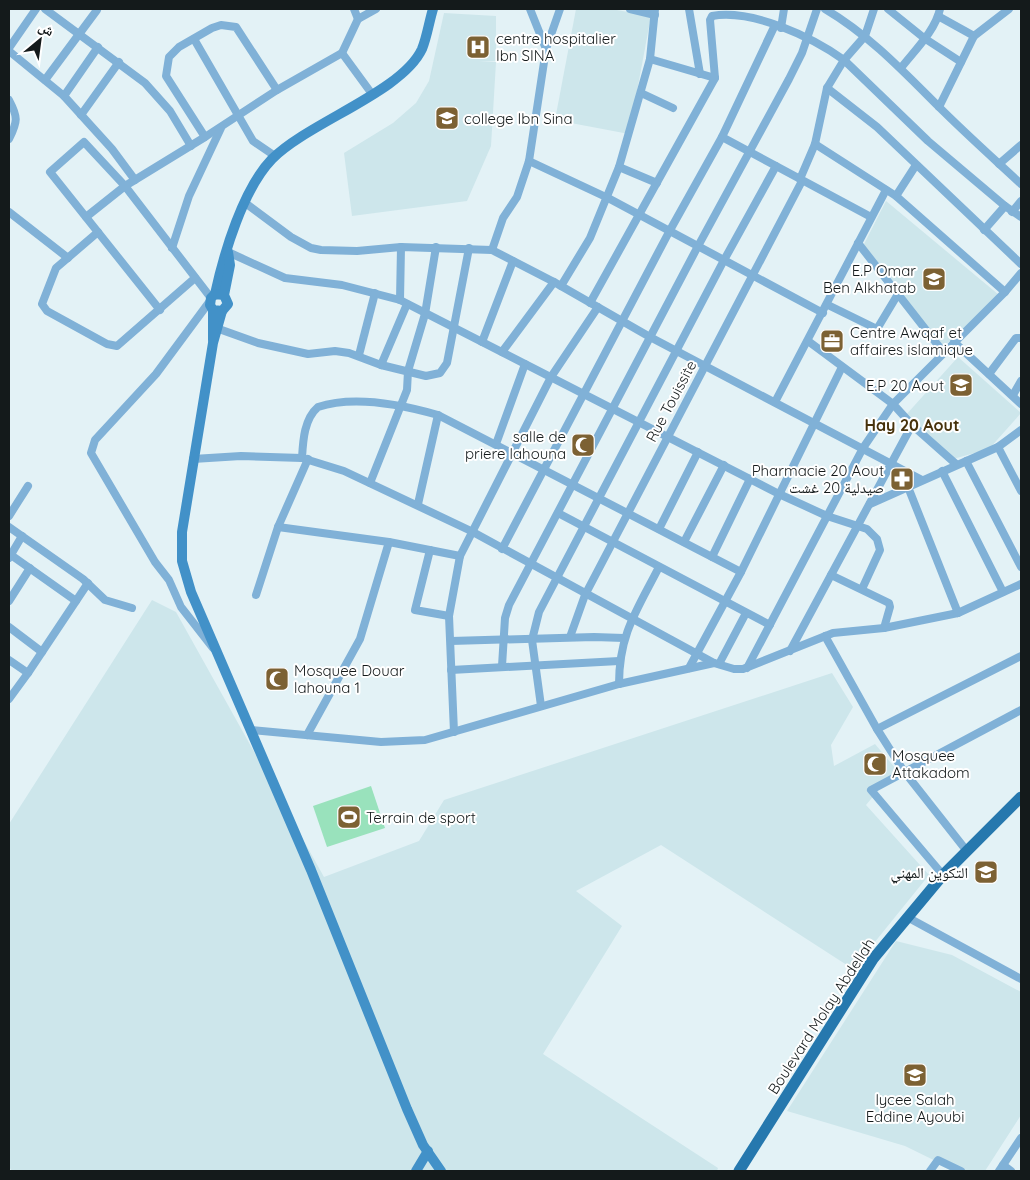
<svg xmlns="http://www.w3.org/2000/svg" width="1030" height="1180" font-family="Quicksand,'Noto Naskh Arabic',sans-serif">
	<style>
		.built { fill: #cde6eb }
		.green { fill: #99e2bc }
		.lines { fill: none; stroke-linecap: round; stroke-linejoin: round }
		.street { stroke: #80b1d7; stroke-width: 8 }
		.secondary { stroke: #4291c8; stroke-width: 10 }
		.primary { stroke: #2678ae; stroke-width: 11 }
		.labels { text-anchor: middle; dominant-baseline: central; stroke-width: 4; stroke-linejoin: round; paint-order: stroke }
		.poi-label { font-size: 15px; fill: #141a1b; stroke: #fff; text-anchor: start }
		.street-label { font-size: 15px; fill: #141a1b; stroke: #fff }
		.neighbourhood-label { font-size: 16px; font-weight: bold; fill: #47320c; stroke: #fff }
	</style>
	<rect width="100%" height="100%" fill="#e3f2f6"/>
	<g class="built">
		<path d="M576 9H611L651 16 629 134 555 120Z"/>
		<path d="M444 13 496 16V61L479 62H496L491 146 467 201 352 216 344 153 393 123 416 103 429 81Z"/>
		<path d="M886 201 999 295 985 314 942 347 862 248Z"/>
		<path d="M958 357 1021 413 989 449 953 459 905 416Z"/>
		<path d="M152 600 176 612 324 877 419 841 444 800 832 673 853 707 831 745 834 766 875 744 896 769 866 805 929 875 853 969 661 845 576 891 622 926 543 1054 718 1168 717 1171H12L9 1167V824Z"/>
		<path d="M896 941 952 955 1021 992V1115L985 1171H956L905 1146 787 1111Z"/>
	</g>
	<path class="green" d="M371 786 385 828 327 847 313 806Z"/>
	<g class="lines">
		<g class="street">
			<path d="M45 9 145 83 170 111 191 146"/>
			<path d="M354 9 358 19"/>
			<path d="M530 9 546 49"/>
			<path d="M630 9 655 15"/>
			<path d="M689 9 700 74"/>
			<path d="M825 9C869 35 902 70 938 106 965 133 993 158 1021 184"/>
			<path d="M874 9 865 36 844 60 827 88 877 127 1021 264"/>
			<path d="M888 9 924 38 961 62"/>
			<path d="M938 16 974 36"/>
			<path d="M781 28 784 9"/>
			<path d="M194 39 253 141 275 156"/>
			<path d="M9 48 36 9"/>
			<path d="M9 51 64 96 112 149 135 180"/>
			<path d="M342 53 372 94"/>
			<path d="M650 59 715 78"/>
			<path d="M901 68C915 50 935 31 940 9"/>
			<path d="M45 80 97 10"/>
			<path d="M641 93 673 108"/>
			<path d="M64 96 98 47"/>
			<path d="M9 100C18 117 18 121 9 139"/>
			<path d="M939 107 974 36 1009 9"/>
			<path d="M81 115 119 62"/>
			<path d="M205 137 166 76 169 57 179 47 212 28 221 25 236 27 277 90"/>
			<path d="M722 137 871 217"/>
			<path d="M815 144 896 196 1005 292"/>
			<path d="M529 161 608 198 823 313"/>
			<path d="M999 164 1021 145"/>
			<path d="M619 167 657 183"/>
			<path d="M800 179 815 144 827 88"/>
			<path d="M896 196 916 165"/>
			<path d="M244 202 291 237 311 248 321 250 357 251 401 247 492 250 554 282 650 337 922 480"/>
			<path d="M9 212 68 258"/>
			<path d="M1012 212 1021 201"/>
			<path d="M86 217 125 186 205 137 277 90 342 53 358 19 376 9"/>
			<path d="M984 230 1005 206"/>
			<path d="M98 232 56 268 42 304 47 311 107 344 117 346 195 278"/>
			<path d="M858 243 944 353"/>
			<path d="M172 248 189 196 221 128"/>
			<path d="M492 250 503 218 517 197 529 161 546 49 560 9"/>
			<path d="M228 252 285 278 342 285 400 300 779 494 827 516 867 529 877 539 880 550 862 589"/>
			<path d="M561 286 590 238 619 167 650 59 655 9"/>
			<path d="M400 300 401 247"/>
			<path d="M210 301 156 374 95 440 91 453 155 562 169 580 181 607 213 648"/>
			<path d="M590 303 715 78 710 20 712 16C753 9 812 37 844 60L928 141 1005 206 1021 217"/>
			<path d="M828 305 877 329 898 294"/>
			<path d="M160 310 50 172 84 142 125 186 211 298"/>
			<path d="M219 329 258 343 308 354 335 351 349 353 381 365 426 376 440 373 447 363 469 248"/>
			<path d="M482 342 513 261"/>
			<path d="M954 342 1021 404"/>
			<path d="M502 352 554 282"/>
			<path d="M359 355 375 293"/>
			<path d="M381 365 407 304"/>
			<path d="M989 374 1016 338H1021"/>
			<path d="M1013 395 1021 381"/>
			<path d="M775 402 886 190"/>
			<path d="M496 444 525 364"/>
			<path d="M998 447 1021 491"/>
			<path d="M302 458C303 441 304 419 318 407 354 395 403 405 438 415L741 572"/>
			<path d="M193 459 241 456 302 458 344 471 471 531 714 663 734 669H743L833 633 884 628 958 613 1021 584"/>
			<path d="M966 461 1021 567"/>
			<path d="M956 464 912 425 893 404 1005 292 1021 273"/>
			<path d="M942 471 1003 592"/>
			<path d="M370 483 407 390 408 371 425 314 436 247"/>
			<path d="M908 487 958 613"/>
			<path d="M418 504 438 415"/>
			<path d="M870 504 998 447 1021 430"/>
			<path d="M558 513 770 625"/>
			<path d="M9 516 28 486"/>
			<path d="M9 527 83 579 105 600 132 608"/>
			<path d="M278 527 389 542 460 556"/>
			<path d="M659 529 698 452"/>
			<path d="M684 542 724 465"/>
			<path d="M502 549 669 232 722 137 775 25"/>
			<path d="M430 550 415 610 449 616"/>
			<path d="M11 555 76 601"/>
			<path d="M712 557 750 479"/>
			<path d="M9 558 22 536"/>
			<path d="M831 575 889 603 890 607 884 628"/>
			<path d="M256 595 278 527 308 459"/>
			<path d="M9 601 30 568"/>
			<path d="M9 627 42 652"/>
			<path d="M825 636 877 729 903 770 966 850"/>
			<path d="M570 637 585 595 802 181"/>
			<path d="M451 641 594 637 624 638"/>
			<path d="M790 651 912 425"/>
			<path d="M9 660 28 673 9 699"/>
			<path d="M719 664 746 613"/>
			<path d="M502 666 505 618 509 605 697 248 789 79 802 53 817 9"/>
			<path d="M689 668 741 572 842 367"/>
			<path d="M747 668 863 448 893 404 808 341"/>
			<path d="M451 670 619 661"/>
			<path d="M28 673 88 583"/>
			<path d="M619 684C619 634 637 610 659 567"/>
			<path d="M541 706 532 640 539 612 723 262 776 166"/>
			<path d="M877 729 1021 656"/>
			<path d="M251 730 381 742 425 740 619 684 714 663"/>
			<path d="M454 732 449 616 460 556 551 377 598 307"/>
			<path d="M307 735 360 639 389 542"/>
			<path d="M943 875 871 790 1021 710"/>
			<path d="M907 917 1021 979"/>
			<path d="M1003 1165 1011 1171"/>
			<path d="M930 1171 938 1160 961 1171"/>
			<path d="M999 1171 1021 1138"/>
		</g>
		<g class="secondary">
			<path d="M215 294C224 253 243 189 272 159 309 122 402 92 422 49 427 37 429 22 433 9"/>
			<path d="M224 295 215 294 211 298 210 305 213 310 222 311 228 304 224 295 230 265 228 252"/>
			<path d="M222 311 213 343 182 532V561L191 592 311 870 407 1109 423 1145 441 1171"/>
			<path d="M213 340V310"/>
			<path d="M416 1171 428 1151"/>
		</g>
		<path class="primary" d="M739 1171 873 959 943 875 1021 797"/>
	</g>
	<defs>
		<g id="hospital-square" transform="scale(1.25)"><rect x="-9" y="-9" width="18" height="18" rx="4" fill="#7c6133" stroke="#fff"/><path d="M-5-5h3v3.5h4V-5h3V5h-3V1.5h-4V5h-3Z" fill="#fff"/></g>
		<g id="school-square" transform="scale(1.25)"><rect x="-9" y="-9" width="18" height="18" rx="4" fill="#7c6133" stroke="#fff"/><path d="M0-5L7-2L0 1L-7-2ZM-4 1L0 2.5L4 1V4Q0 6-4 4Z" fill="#fff"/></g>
		<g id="office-square" transform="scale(1.25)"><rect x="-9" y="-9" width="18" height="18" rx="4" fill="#7c6133" stroke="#fff"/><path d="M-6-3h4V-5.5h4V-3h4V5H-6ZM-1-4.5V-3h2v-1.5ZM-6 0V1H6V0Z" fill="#fff"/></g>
		<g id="mosque-square" transform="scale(1.25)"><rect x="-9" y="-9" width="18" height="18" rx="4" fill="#7c6133" stroke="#fff"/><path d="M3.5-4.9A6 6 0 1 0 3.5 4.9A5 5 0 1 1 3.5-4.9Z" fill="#fff"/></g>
		<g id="pharmacy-square" transform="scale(1.25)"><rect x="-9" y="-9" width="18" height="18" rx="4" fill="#7c6133" stroke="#fff"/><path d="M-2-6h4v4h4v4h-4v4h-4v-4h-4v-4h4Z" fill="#fff"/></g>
		<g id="stadium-square" transform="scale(1.25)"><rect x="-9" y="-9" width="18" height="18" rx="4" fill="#7c6133" stroke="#fff"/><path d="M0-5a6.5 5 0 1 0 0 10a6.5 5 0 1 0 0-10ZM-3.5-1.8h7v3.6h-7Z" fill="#fff"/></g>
		<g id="university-square" transform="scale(1.25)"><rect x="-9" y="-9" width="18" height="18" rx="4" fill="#7c6133" stroke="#fff"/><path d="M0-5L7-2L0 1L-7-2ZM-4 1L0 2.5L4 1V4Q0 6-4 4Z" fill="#fff"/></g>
	</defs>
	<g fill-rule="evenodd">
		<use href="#hospital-square" x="478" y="47"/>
		<use href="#school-square" x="447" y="118"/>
		<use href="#school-square" x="934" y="279"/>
		<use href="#office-square" x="832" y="341"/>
		<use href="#school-square" x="961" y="385"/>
		<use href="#mosque-square" x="583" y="445"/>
		<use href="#pharmacy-square" x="902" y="479"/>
		<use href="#mosque-square" x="277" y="679"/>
		<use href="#mosque-square" x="875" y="764"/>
		<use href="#stadium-square" x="349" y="817"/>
		<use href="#university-square" x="986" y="872"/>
		<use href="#school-square" x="915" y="1075"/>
	</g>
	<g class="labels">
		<g class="poi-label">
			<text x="496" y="38">centre hospitalier<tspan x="496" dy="17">Ibn SINA</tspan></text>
			<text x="464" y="118">college Ibn Sina</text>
			<text x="916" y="270" text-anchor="end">E.P Omar<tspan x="916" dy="17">Ben Alkhatab</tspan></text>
			<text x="850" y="332">Centre Awqaf et<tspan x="850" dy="17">affaires islamique</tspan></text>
			<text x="944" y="385" text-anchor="end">E.P 20 Aout</text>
			<text x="566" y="436" text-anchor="end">salle de<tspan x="566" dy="17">priere lahouna</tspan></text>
			<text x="884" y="470" text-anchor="end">Pharmacie 20 Aout<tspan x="884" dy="17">صيدلية 20 غشت</tspan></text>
			<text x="294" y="670">Mosquee Douar<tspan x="294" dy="17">lahouna 1</tspan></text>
			<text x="892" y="755">Mosquee<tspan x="892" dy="17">Attakadom</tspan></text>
			<text x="366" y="817">Terrain de sport</text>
			<text x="968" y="872" text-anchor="end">التكوين المهني</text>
			<text x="915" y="1099" text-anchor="middle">lycee Salah<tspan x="915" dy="17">Eddine Ayoubi</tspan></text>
		</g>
		<g class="street-label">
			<text transform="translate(671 401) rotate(-62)">Rue Touissite</text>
			<text transform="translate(821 1016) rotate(-57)">Boulevard Molay Abdellah</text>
		</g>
		<g class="neighbourhood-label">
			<text x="912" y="425">Hay 20 Aout</text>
		</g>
	</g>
	<rect width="1030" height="1180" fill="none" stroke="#141a1b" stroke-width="20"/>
	<g transform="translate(40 40) rotate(29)" stroke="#ffffff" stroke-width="4" paint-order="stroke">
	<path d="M0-4L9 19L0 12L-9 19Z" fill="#141a1b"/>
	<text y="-8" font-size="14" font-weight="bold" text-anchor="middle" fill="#141a1b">ش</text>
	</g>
</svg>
